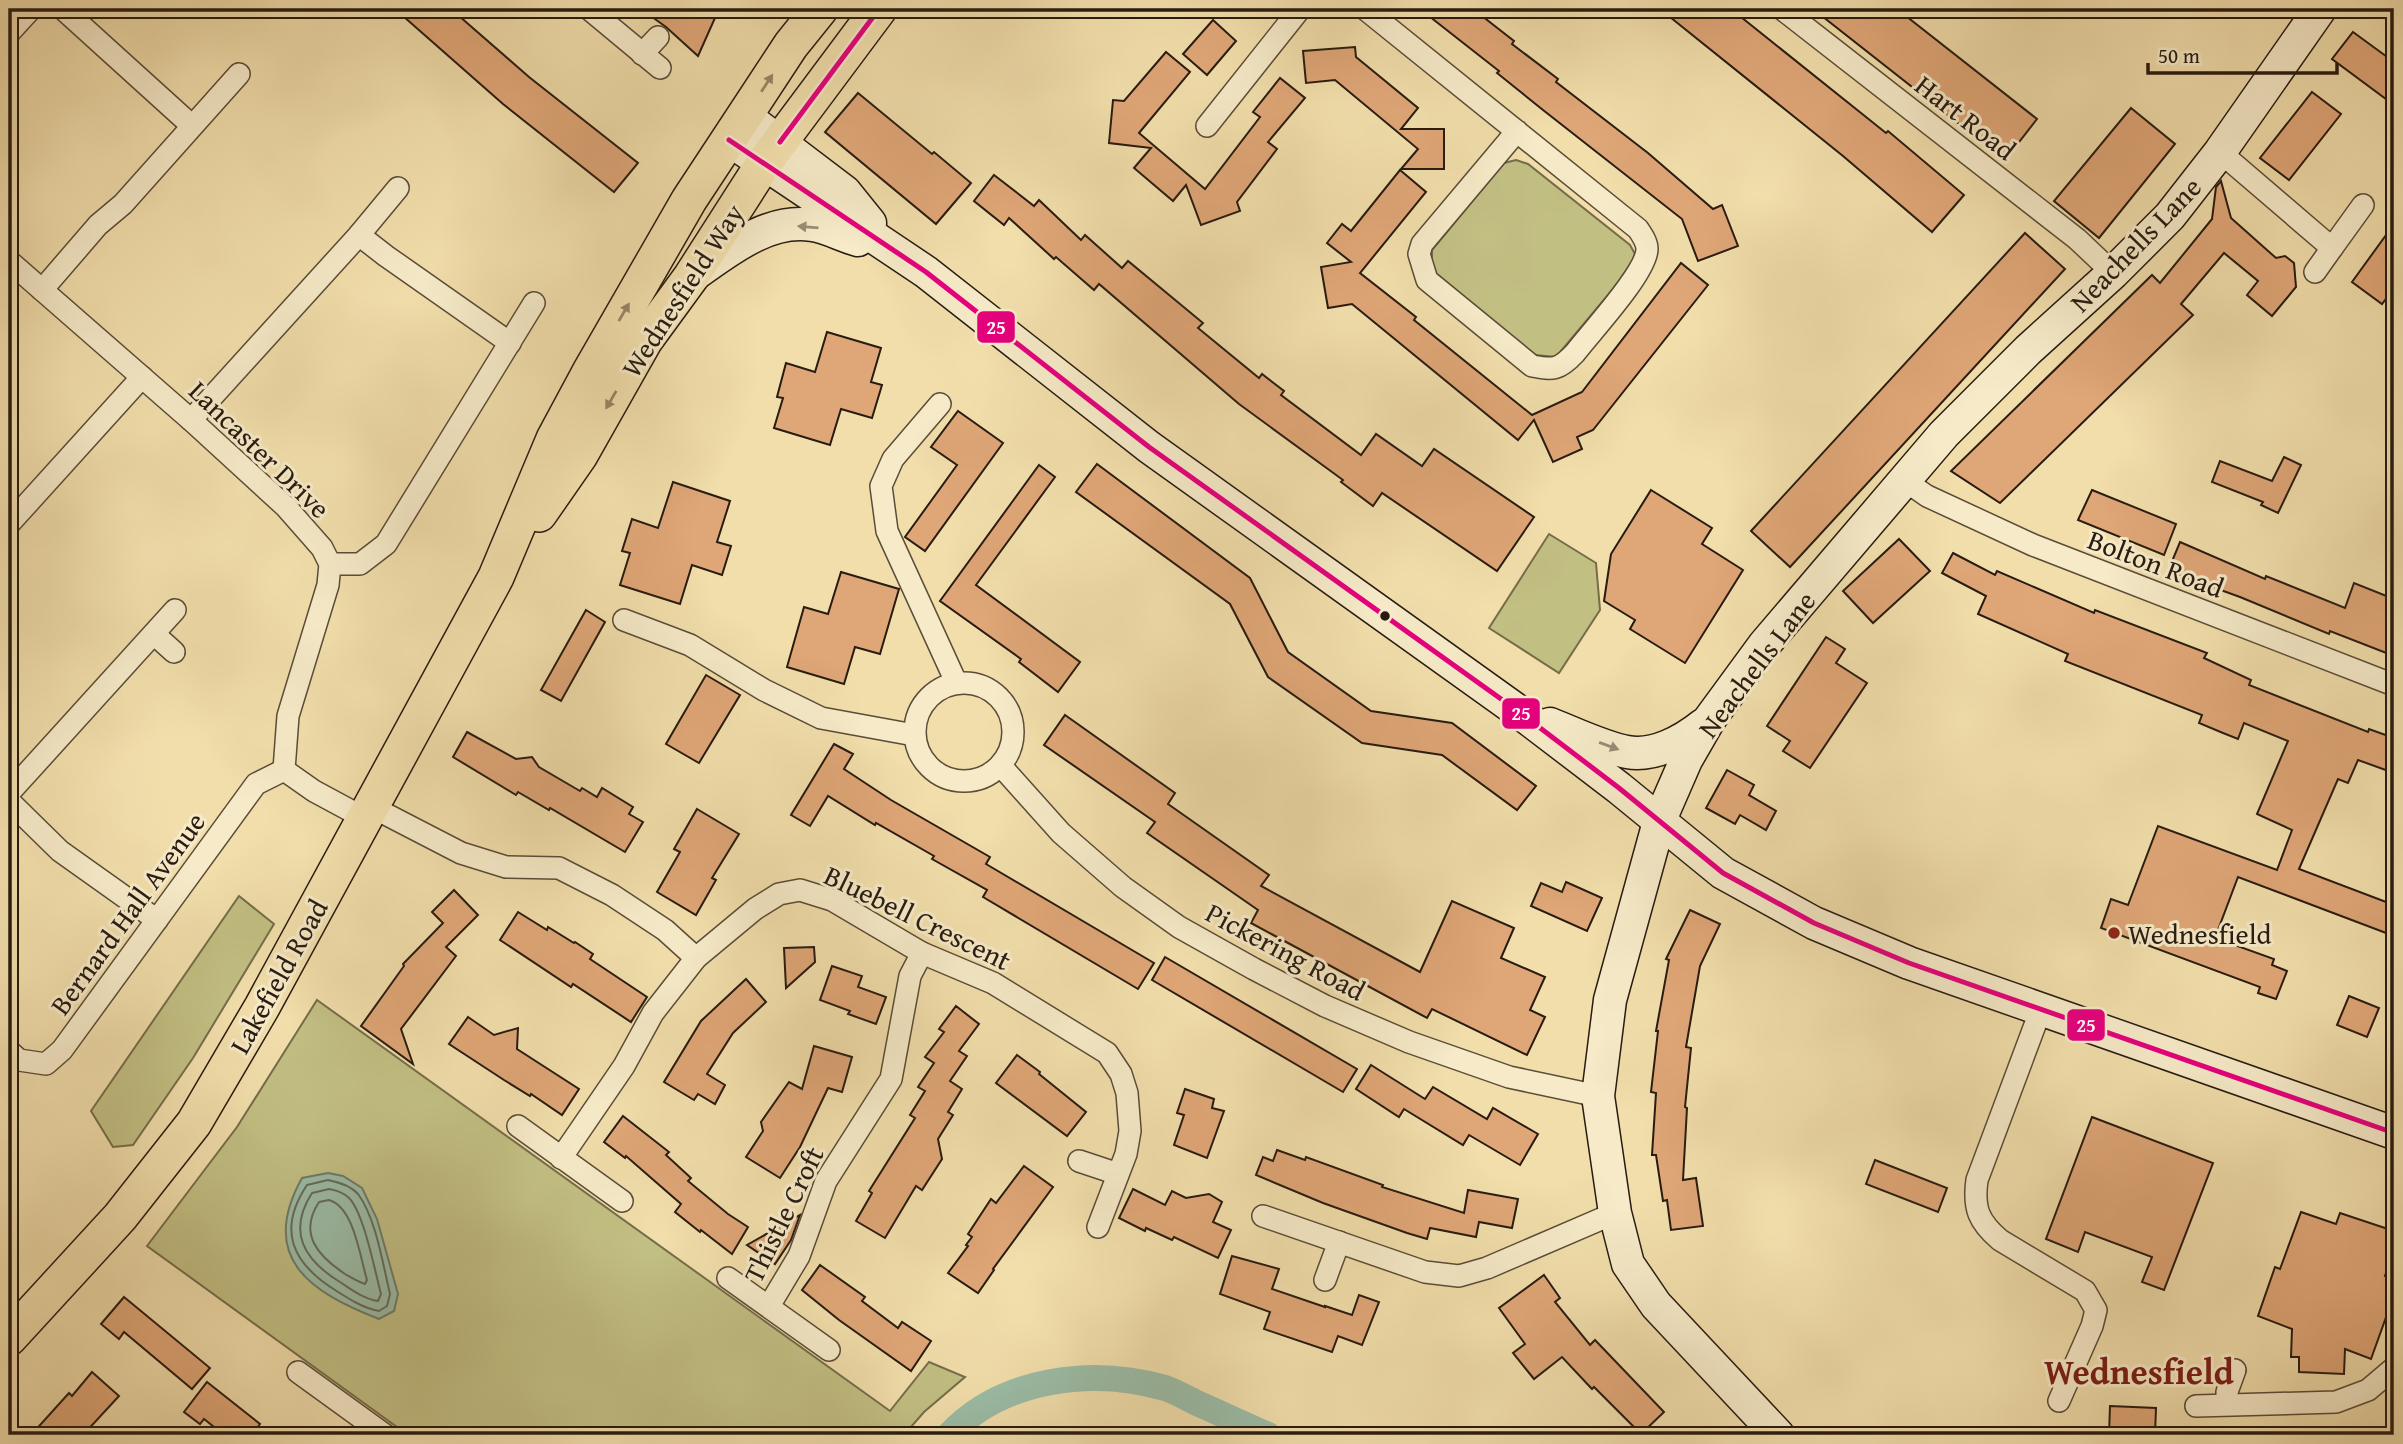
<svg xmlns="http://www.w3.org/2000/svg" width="2403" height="1444" font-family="'Gentium Book Plus',serif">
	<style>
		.green { fill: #c2bf83; stroke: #756d4a; stroke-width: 2 }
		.water { fill: #9bbca6; stroke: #6d7c6a; stroke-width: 2 }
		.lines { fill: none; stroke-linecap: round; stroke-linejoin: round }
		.shore { stroke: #626c5c; stroke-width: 2 }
		.canal { stroke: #9bbca6; stroke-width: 26 }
		.building { fill: #dfa677; stroke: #281b11; stroke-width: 2 }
		.street-casing { stroke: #5a4c38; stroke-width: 24 }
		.secondary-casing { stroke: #281b11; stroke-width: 35 }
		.primary-casing { stroke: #281b11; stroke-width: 38 }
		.street { stroke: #f6eac8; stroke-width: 21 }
		.secondary { stroke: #f6eac8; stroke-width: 32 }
		.primary { stroke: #f1deab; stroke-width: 35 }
		.bus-1-casing { stroke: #f6eac8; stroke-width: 10 }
		.bus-1 { stroke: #e5007d; stroke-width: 5 }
		.oneway { fill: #978666 }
		.oneway2 { fill: #998d76 }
		.bus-dot { fill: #281b11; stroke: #f6eac8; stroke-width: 2.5 }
		.poi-dot { fill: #8f2418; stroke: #f6eac8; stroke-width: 2.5 }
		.labels { text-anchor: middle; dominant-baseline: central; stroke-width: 6; stroke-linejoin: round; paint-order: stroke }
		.street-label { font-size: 28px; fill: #281b11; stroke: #f6eac8 }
		.poi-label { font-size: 28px; fill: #281b11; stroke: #f6eac8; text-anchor: start }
		.district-label { font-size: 35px; font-weight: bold; fill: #7a1f14; stroke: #f6eac8 }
		.line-badge { stroke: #f6eac8; stroke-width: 2.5 }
		.badge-label { font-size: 19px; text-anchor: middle; font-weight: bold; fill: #fff }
	</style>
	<rect width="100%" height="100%" fill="#f1deab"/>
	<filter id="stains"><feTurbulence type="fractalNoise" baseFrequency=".00286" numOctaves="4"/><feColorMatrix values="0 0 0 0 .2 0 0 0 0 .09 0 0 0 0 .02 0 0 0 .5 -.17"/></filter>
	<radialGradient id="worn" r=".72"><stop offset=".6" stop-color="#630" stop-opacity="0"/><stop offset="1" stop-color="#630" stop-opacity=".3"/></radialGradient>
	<g class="green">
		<path d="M1516 160 1528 164 1630 245 1635 254 1629 270 1556 357 1535 355 1432 270V250L1504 163Z"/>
		<path d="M1549 534 1596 563 1600 610 1559 673 1489 628Z"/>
		<path d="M239 896 274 924 193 1058 133 1145 113 1147 91 1111Z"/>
		<path d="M317 1000 890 1411 929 1362 965 1377 924 1412 904 1435H408L147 1246 237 1127Z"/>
	</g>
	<path class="water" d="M328 1173 343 1176 362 1188 377 1219 398 1294 394 1311 379 1319C309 1292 258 1257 302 1178Z"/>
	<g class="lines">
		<g class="shore">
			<path d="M328 1180C338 1182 351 1186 358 1194 376 1218 383 1265 390 1294L387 1306 379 1311C363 1308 349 1299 335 1290 292 1263 277 1230 307 1185Z"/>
			<path d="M329 1189C335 1190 344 1193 349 1198 364 1213 375 1272 381 1294L378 1301C364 1299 352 1290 340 1282 304 1260 287 1232 312 1193Z"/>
			<path d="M329 1200C354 1207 360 1257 367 1280L365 1284C358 1282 352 1278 345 1274 318 1256 298 1234 319 1202Z"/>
		</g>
		<path class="canal" d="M949 1435C1002 1378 1093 1367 1165 1388 1177 1392 1188 1399 1199 1404 1222 1414 1245 1425 1268 1435"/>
	</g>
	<g class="building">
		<path d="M395 9H451L529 77 638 163 614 192 503 104Z"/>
		<path d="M641 9H719L698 56 666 27Z"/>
		<path d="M1420 9H1473L1514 41 1512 44 1558 79 1556 82 1648 153 1713 209 1722 205 1738 246 1698 261 1682 219 1543 110 1497 73 1499 71Z"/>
		<path d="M1660 9H1731L1886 133 1888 131 1964 195 1932 232 1843 156Z"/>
		<path d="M1813 9H1897L2037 119 2005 160Z"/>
		<path d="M1213 20 1236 41 1207 75 1183 54Z"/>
		<path d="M2353 32 2394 62V105L2332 59Z"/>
		<path d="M1355 47 1356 57 1418 108 1401 129H1444V169H1401L1418 149 1335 80 1306 83 1303 51Z"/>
		<path d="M1166 52 1190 72 1139 133 1205 189 1260 117 1253 112 1280 78 1305 98 1268 142 1277 149 1237 202 1240 211 1201 225 1186 185 1173 201 1134 168 1151 148 1109 143 1113 100 1124 101Z"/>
		<path d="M2312 92 2341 114 2289 180 2260 158Z"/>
		<path d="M858 93 932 154 934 152 971 183 936 224 825 132Z"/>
		<path d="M2131 108 2175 144 2099 238 2054 201Z"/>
		<path d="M1400 170 1426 192 1360 273 1416 317 1414 320 1532 415 1582 392 1681 263 1708 285 1593 430 1577 437 1582 449 1553 462 1534 420 1518 440 1352 304 1328 308 1321 267 1351 262 1327 243 1342 224 1351 231Z"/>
		<path d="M994 175 1034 206 1039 200 1081 240 1085 235 1122 268 1128 261 1203 323 1198 328 1259 378 1262 374 1284 391 1281 395 1361 455 1376 434 1422 466 1434 449 1534 517 1497 571 1382 493 1373 506 1341 482 1343 480 1239 404 1099 284 1094 290 1056 257 1054 259 1009 218 1004 225 974 201Z"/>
		<path d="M2221 181 2231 218 2276 258 2285 256 2294 263 2296 287 2272 316 2247 295 2258 281 2224 253 2181 304 2193 315 2000 503 1951 471 2152 275 2160 283 2212 219 2216 187Z"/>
		<path d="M2394 224V288L2382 304 2352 282Z"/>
		<path d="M2025 233 2065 269 1790 567 1751 531Z"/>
		<path d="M827 332 881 348 871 382 882 385 872 418 841 409 830 445 774 428 783 398 777 397 786 363 815 372Z"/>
		<path d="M958 411 1003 443 925 551 905 537 957 465 931 447Z"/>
		<path d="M2284 457 2301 465 2278 513 2261 505 2263 502 2212 482 2220 461 2272 481Z"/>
		<path d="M1097 464 1250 578 1288 652 1371 711 1452 723 1536 786 1517 810 1442 755 1362 743 1268 677 1230 604 1076 492Z"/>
		<path d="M1039 465 1055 477 976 585 1080 662 1058 692 1019 662 1021 659 940 601Z"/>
		<path d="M673 482 730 501 717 542 731 546 722 575 692 565 680 604 620 585 630 553 622 551 632 519 658 528Z"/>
		<path d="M1651 490 1712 528 1702 544 1743 570 1685 663 1630 629 1635 620 1604 601 1611 554Z"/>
		<path d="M2092 490 2176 524 2164 555 2078 520Z"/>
		<path d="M1899 539 1930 571 1873 623 1843 591Z"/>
		<path d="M2180 542 2265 579 2266 576 2345 608 2354 583 2394 599V656L2330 631 2329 634 2240 597 2168 571Z"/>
		<path d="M1953 553 1995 575 1997 571 2094 613 2095 610 2207 653 2204 658 2251 680 2249 685 2368 732 2369 729 2394 738V773L2358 760 2348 783 2338 779 2299 869 2394 905V936L2238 877 2215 938 2274 959 2272 965 2287 971 2276 999 2258 993 2260 987 2101 928 2111 899 2128 905 2158 826 2277 870 2292 830 2257 814 2288 741 2244 723 2238 739 2223 733 2199 723 2202 715 2065 661 2068 654 1978 614 1986 596 1942 573Z"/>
		<path d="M841 572 899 589 880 654 855 647 844 684 787 667 804 607 828 614Z"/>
		<path d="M586 610 605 622 561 701 541 690Z"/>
		<path d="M1826 637 1845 649 1836 663 1867 683 1810 768 1783 751 1790 741 1767 726Z"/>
		<path d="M706 675 740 695 699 763 666 744Z"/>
		<path d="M1065 715 1175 793 1168 804 1269 875 1261 886 1420 972 1452 901 1514 928 1501 958 1545 977 1530 1010 1545 1017 1527 1055 1432 1009 1427 1018 1251 923 1258 910 1147 833 1155 822 1044 745Z"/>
		<path d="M467 732 516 759 532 757 539 767 580 791 582 788 597 797 602 788 633 807 629 814 643 822 625 852 550 808 549 810 518 792 516 795 453 757Z"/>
		<path d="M834 744 853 754 844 769 891 800 990 857 986 864 1154 963 1138 989 983 897 987 890 932 859 934 856 876 823 875 825 828 796 810 826 791 815Z"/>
		<path d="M1727 770 1754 785 1749 795 1776 811 1766 830 1740 815 1735 824 1706 808Z"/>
		<path d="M697 809 739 834 712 878 716 880 696 915 657 892 680 852 674 849Z"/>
		<path d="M1566 882 1602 898 1587 931 1531 906 1541 883 1562 892Z"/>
		<path d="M454 890 478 915 446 947 456 956 401 1029 413 1064 361 1026 404 966 403 964 443 923 432 912Z"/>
		<path d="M1690 910 1720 924 1700 966 1686 1047 1691 1048 1685 1107 1687 1108 1683 1180 1696 1178 1703 1226 1671 1230 1667 1200 1663 1201 1656 1155H1652L1656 1093 1651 1092 1658 1031H1656L1669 960 1666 959Z"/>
		<path d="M518 912 547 930 548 927 574 943 575 942 593 954 590 959 647 997 631 1022 573 984 571 987 500 940Z"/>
		<path d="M814 947 815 962 786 988 784 948Z"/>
		<path d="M1165 957 1357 1069 1343 1092 1152 980Z"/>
		<path d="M832 966 862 976 858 987 886 997 876 1024 848 1014 850 1011 820 1000Z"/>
		<path d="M746 979 766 1002 733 1033 707 1074 725 1085 715 1104 698 1094 694 1100 664 1082 701 1021Z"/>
		<path d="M2349 996 2379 1008 2367 1037 2337 1025Z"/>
		<path d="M956 1006 979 1024 959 1051 967 1056 950 1081 962 1089 948 1112 953 1115 938 1139 942 1159 922 1190 916 1186 885 1238 856 1221 872 1193 869 1191 915 1118 910 1115 925 1091 918 1087 934 1063 925 1057 944 1032 939 1029Z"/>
		<path d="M468 1017 494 1035 518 1028 517 1049 579 1089 562 1115 531 1094 530 1096 504 1080 449 1044Z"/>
		<path d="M814 1046 852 1057 842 1092 828 1088 800 1147 780 1178 746 1157 763 1131 761 1122 789 1082 802 1089Z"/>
		<path d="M1017 1055 1040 1072 1039 1074 1086 1112 1067 1136 996 1083Z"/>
		<path d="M1371 1065 1425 1099 1433 1087 1487 1119 1493 1108 1538 1134 1520 1165 1469 1135 1463 1145 1404 1109 1399 1117 1356 1089Z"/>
		<path d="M1185 1089 1214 1099 1212 1108 1224 1111 1207 1158 1174 1145 1184 1115 1177 1113Z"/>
		<path d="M623 1116 669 1152 666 1155 691 1178 688 1181 728 1214 748 1227 732 1254 701 1230 700 1232 675 1212 681 1204 626 1156 625 1158 604 1142Z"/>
		<path d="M2092 1117 2213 1163 2164 1290 2142 1282 2152 1257 2085 1232 2078 1252 2046 1239Z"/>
		<path d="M1277 1150 1305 1160 1306 1157 1383 1185 1382 1187 1464 1213 1468 1190 1518 1199 1512 1228 1479 1222 1476 1237 1430 1228 1427 1239 1407 1233 1323 1203 1256 1175 1263 1157 1273 1161Z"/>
		<path d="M1875 1160 1947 1188 1938 1212 1866 1184Z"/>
		<path d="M1024 1166 1053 1187 993 1269 994 1270 978 1293 948 1273 968 1246 966 1245 972 1237 968 1234 991 1199 996 1203Z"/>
		<path d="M1133 1189 1165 1205 1172 1191 1186 1198 1209 1194 1222 1202 1213 1222 1231 1230 1218 1258 1174 1237 1172 1240 1146 1228 1145 1231 1119 1218Z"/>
		<path d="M2301 1212 2336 1224 2340 1213 2394 1231V1251L2385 1276 2394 1279V1295L2371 1359 2345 1349 2344 1374 2299 1372V1357H2291L2292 1329 2258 1316 2275 1267 2280 1269Z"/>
		<path d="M800 1215 791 1240 775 1264 747 1245Z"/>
		<path d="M1232 1256 1279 1269 1272 1289 1325 1307V1306L1352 1315 1359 1295 1379 1302 1362 1345 1338 1336 1332 1352 1264 1329 1270 1312 1220 1294Z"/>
		<path d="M820 1265 865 1297 862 1301 898 1328 902 1322 931 1341 911 1371 839 1320 802 1290Z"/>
		<path d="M1544 1275 1560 1298 1555 1302 1590 1345 1595 1340 1664 1412 1641 1434 1594 1387 1592 1389 1562 1357 1534 1379 1513 1353 1525 1344 1499 1308Z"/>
		<path d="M124 1297 210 1368 192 1389 124 1332 119 1339 101 1324Z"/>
		<path d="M92 1372 119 1396 83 1435H31L69 1393 72 1396Z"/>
		<path d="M207 1382 260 1424 252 1435H224L204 1419 200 1424 184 1412Z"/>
		<path d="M2110 1406 2156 1408 2155 1435H2109Z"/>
	</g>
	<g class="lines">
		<g class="street-casing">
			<g id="street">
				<path d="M63 9 191 125"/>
				<path d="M589 9 660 68"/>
				<path d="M1365 9 1638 229C1642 235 1647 242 1647 249 1647 272 1591 332 1575 353 1559 370 1554 370 1532 366L1427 280 1419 254 1422 244 1517 131"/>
				<path d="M1782 9 2077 239 2113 273"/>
				<path d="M9 33 31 9"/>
				<path d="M642 54 658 37"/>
				<path d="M1207 126 1300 9"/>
				<path d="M2220 152 2332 248 2363 205"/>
				<path d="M359 235 386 256 510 343"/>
				<path d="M9 261 191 420 286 507 322 548 330 564 328 585 288 716 284 770 314 791 366 819"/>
				<path d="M2315 272 2332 248"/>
				<path d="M42 290 98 225 123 204 239 74"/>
				<path d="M940 404 893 459 881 486 887 531 956 682"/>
				<path d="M191 420 359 235 398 188"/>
				<path d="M1904 480 1927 496 2033 545 2394 685"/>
				<path d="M9 524 142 377"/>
				<path d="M330 564H360L386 544 534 303"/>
				<path d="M624 620 690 645 764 690 821 718 914 735"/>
				<path d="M154 634 174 652"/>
				<circle cx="964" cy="732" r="49"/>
				<path d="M1001 766 1061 833 1123 887 1179 927 1254 969 1325 1006 1409 1042 1509 1077 1598 1096"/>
				<path d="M9 793 175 610"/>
				<path d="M9 801 60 851 157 920"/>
				<path d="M372 807 461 853 506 867 559 868 612 895 665 930 696 958"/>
				<path d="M2041 1009 1977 1180C1973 1209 1979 1222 2000 1240L2085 1291 2096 1310 2092 1326 2059 1401"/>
				<path d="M9 1051 19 1060 46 1064 62 1050 256 784 284 770"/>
				<path d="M518 1126 622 1201"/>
				<path d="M561 1158 624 1066 653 1013 696 958 755 909 779 894 800 890 832 900 922 953 993 983 1107 1053 1121 1074 1127 1093 1130 1131 1126 1154 1098 1227"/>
				<path d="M1079 1161 1118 1174"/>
				<path d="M1263 1216 1425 1272 1459 1276 1487 1268 1615 1213"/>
				<path d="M728 1278 829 1350"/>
				<path d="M1325 1280 1339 1242"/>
				<path d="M769 1306 799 1256 826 1181 891 1079 910 976 922 953"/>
				<path d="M298 1372 385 1435"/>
				<path d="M2227 1404V1392L2235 1370"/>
				<path d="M2196 1406 2336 1402 2368 1390 2394 1368"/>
			</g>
		</g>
		<g class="secondary-casing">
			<g id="secondary">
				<path d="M745 116 845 192 870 223"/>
				<path d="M729 140 926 272 1149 447 1522 714 1619 788 1723 873 1814 923 1909 963 2394 1133"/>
				<path d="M695 274C728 251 768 218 812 225 827 227 843 236 858 240"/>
				<path d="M1550 724C1573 733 1604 748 1627 752 1654 757 1683 741 1703 725"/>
				<path d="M1778 1435 1656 1305 1628 1264 1615 1213 1598 1096 1610 1000 1659 822 1686 760 1709 720 1764 645 1944 434 2028 350 2113 273 2170 216 2220 152 2320 9"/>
			</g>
		</g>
		<g class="primary-casing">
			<g id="primary">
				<path d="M539 514 580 455 645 340 691 277 764 163 879 9"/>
				<path d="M9 1338 120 1217 194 1123 262 1007 496 577 554 439 590 372 689 200 791 45 820 9"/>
			</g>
		</g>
		<use href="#street" class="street"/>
		<use href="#secondary" class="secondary"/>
		<use href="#primary" class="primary"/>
		<g class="bus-1-casing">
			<g id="bus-1">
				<path d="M729 140 926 272 1149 447 1522 714 1619 788 1723 873 1814 923 1909 963 2394 1133"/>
				<path d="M780 142 879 9"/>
			</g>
		</g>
		<use href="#bus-1" class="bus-1"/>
	</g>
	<defs><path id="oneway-solid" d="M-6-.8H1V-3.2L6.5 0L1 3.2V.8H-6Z" transform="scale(1.75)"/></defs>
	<g class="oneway">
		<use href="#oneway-solid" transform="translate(767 83) rotate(-57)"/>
		<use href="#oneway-solid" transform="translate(624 312) rotate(-60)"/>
		<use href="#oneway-solid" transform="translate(611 400) rotate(120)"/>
	</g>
	<g class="oneway2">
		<use href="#oneway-solid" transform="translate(808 227) rotate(-175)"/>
		<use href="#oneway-solid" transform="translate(1609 746) rotate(20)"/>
	</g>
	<circle class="bus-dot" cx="1385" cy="616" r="6"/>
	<circle class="poi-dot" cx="2114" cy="933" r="7"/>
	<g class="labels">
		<g class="street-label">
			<text transform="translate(1966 117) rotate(38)">Hart Road</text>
			<text transform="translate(2135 244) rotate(-46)">Neachells Lane</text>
			<text transform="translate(682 290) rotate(-57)">Wednesfield Way</text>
			<text transform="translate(260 449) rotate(44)">Lancaster Drive</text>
			<text transform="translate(2156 563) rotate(21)">Bolton Road</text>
			<text transform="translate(1756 664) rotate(-53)">Neachells Lane</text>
			<text transform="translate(127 913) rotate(-54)">Bernard Hall Avenue</text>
			<text transform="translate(918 917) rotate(26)">Bluebell Crescent</text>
			<text transform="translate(1286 951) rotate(28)">Pickering Road</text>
			<text transform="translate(278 976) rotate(-61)">Lakefield Road</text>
			<text transform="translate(783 1214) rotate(-64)">Thistle Croft</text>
		</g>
		<g class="poi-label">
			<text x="2128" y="933">Wednesfield</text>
		</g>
		<g class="district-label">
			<text x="2139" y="1371">Wednesfield</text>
		</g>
	</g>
	<g class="line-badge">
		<rect x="976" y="310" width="40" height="34" rx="7" fill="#e5007d"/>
		<rect x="1501" y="697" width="40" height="33" rx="7" fill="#e5007d"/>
		<rect x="2066" y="1008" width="40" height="34" rx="7" fill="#e5007d"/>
	</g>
	<g class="badge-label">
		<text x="996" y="334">25</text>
		<text x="1521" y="720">25</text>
		<text x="2086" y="1032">25</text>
	</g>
	<rect width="2403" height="1444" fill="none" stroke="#f1deab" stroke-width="35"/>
	<rect x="10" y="10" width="2382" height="1423" fill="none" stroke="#281b11" stroke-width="3.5"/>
	<rect x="18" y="18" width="2368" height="1409" fill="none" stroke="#281b11" stroke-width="2"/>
	<path d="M2148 63v10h189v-10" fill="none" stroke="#281b11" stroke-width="3.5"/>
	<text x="2158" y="63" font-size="21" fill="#281b11" stroke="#f6eac8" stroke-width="5" paint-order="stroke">50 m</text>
	<rect width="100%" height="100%" filter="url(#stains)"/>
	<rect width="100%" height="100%" fill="url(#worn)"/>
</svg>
